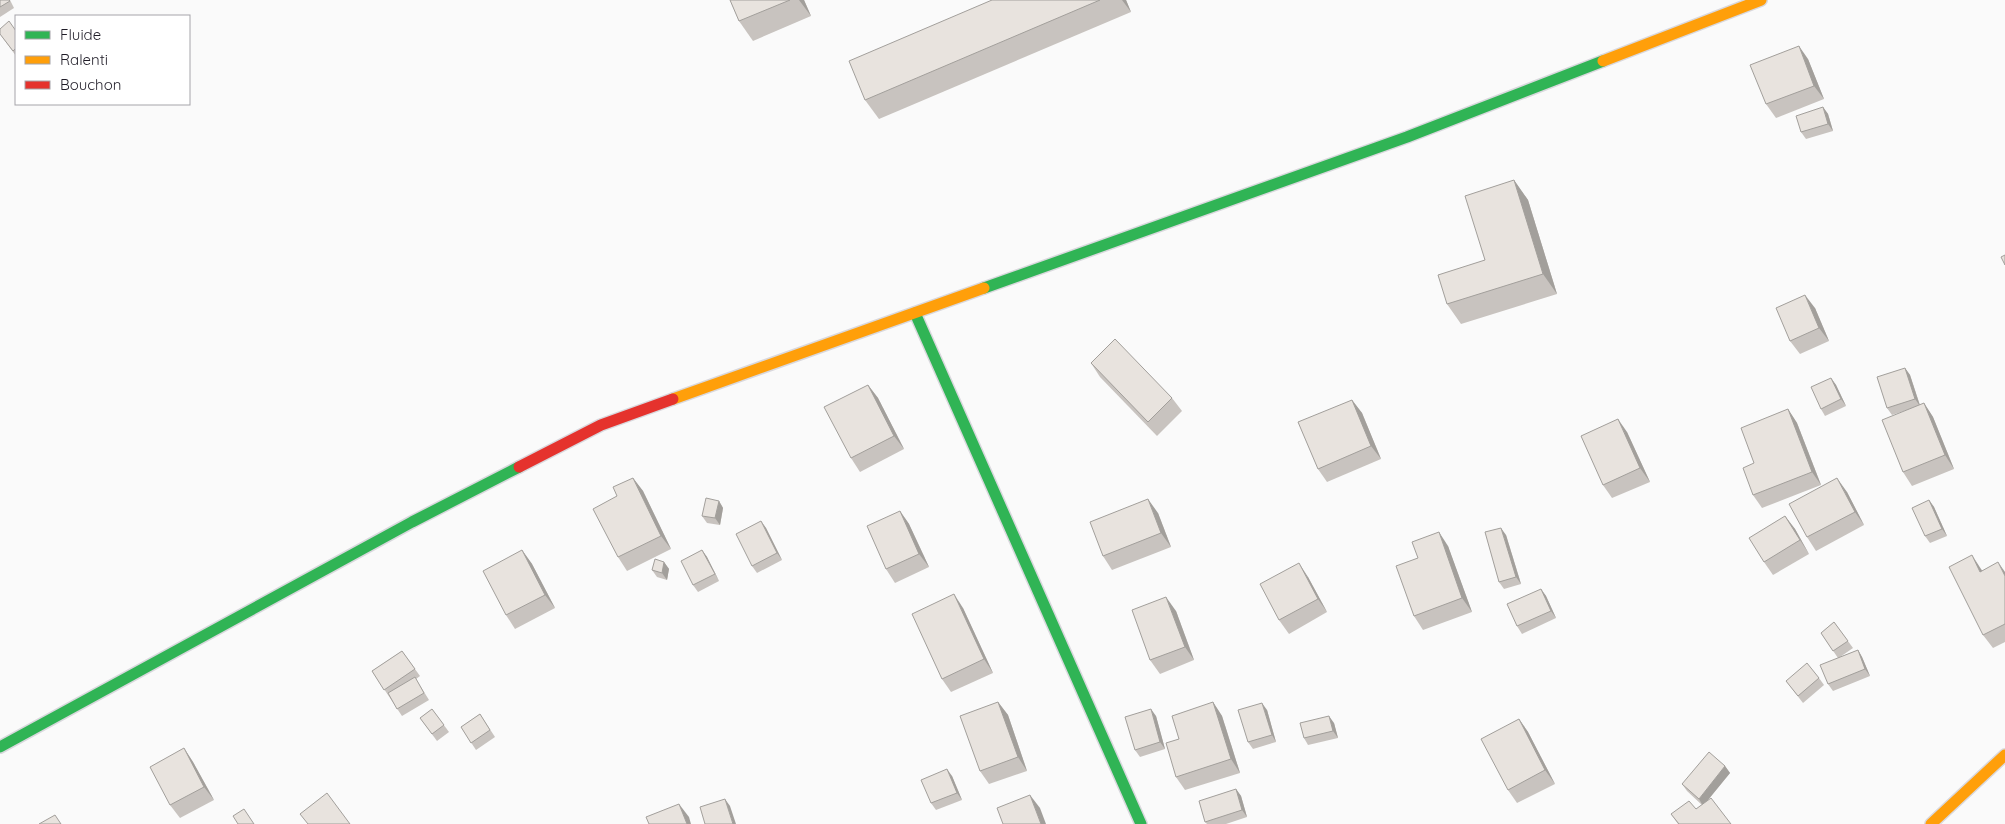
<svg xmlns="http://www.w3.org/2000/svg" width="2005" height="824" font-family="Quicksand,sans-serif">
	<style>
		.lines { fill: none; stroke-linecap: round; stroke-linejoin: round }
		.fast-casing { stroke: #d9d8dd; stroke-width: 14 }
		.slow-casing { stroke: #d9d8dd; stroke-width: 14 }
		.jam-casing { stroke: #d9d8dd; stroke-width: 14 }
		.fast { stroke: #30b455; stroke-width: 11 }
		.slow { stroke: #ff9f0a; stroke-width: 11 }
		.jam { stroke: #e5322d; stroke-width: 11 }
		.wall { fill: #c8c3bf }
		.shaded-wall { fill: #a29f9b }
		.building { fill: #e8e3de; stroke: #a29f9b }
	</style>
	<rect width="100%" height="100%" fill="#fafafa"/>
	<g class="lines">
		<g class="fast-casing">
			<g id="fast">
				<path d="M984 288 1407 137 1603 61"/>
				<path d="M915 313 1141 824"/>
				<path d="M0 747 412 522 519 467"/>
			</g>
		</g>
		<g class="slow-casing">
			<g id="slow">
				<path d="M1603 61 1761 0"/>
				<path d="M673 399 984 288"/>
				<path d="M1931 824 2005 755"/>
			</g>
		</g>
		<g class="jam-casing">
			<path id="jam" d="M519 467 601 425 673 399"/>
		</g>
		<use href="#fast" class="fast"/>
		<use href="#slow" class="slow"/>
		<use href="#jam" class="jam"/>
	</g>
	<g class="wall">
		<path d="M0 0H10L14 8 0 17Z"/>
		<path d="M730 0H804L811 16 753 41 739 21Z"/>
		<path d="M992 0H1126L1131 12 879 119 865 100Z"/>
		<path d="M16 31V56L0 34Z"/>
		<path d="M1808 59 1824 99 1776 118 1766 104Z"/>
		<path d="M1823 107 1828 114 1833 131 1806 139 1801 132Z"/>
		<path d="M1514 180 1528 200 1557 294 1461 324 1447 304 1485 260Z"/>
		<path d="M1815 308 1829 341 1800 354 1790 341Z"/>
		<path d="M1091 363 1172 398 1182 411 1157 436 1100 377Z"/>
		<path d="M1905 368 1910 375 1920 405 1924 403 1933 417 1954 469 1912 486 1903 472 1907 410 1892 415 1887 408Z"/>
		<path d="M1831 378 1836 385 1846 406 1825 416 1821 409Z"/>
		<path d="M868 385 878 398 904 449 860 472 851 458Z"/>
		<path d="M1352 400 1362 413 1381 459 1327 482 1318 469Z"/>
		<path d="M1788 409 1797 423 1821 485 1762 508 1753 495 1754 463Z"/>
		<path d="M1627 432 1650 482 1612 498 1603 485Z"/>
		<path d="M633 478 643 491 671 549 627 571 618 557 617 496Z"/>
		<path d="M1847 492 1864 525 1816 551 1807 537Z"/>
		<path d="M1929 500 1934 507 1947 536 1930 543 1925 536Z"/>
		<path d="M719 501 723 508 720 525 707 523 702 516Z"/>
		<path d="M900 511 909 524 929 567 895 583 886 569Z"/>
		<path d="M1158 513 1171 547 1112 570 1103 556Z"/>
		<path d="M1785 516 1795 529 1809 554 1773 575 1764 562Z"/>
		<path d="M761 521 766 528 782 560 757 573 752 566Z"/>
		<path d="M1506 535 1521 584 1504 589 1499 582Z"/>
		<path d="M1448 546 1472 612 1423 630 1414 616Z"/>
		<path d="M522 550 532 564 555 608 515 629 506 615Z"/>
		<path d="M702 550 707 557 719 581 698 592 693 585Z"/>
		<path d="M664 562 669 569 667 580 657 577 652 570Z"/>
		<path d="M1981 569 1982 571 2005 572V642L1993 648 1983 635Z"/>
		<path d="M1308 577 1327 612 1289 634 1279 620Z"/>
		<path d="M1541 589 1546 596 1556 618 1522 634 1517 626Z"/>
		<path d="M963 608 993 673 951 692 942 679Z"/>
		<path d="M1176 611 1194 660 1160 674 1150 660Z"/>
		<path d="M1834 622 1853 648 1840 657 1858 650 1862 657 1870 676 1833 691 1828 684 1838 658 1821 633Z"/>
		<path d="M402 651 420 676 416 679 429 700 402 716 372 671Z"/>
		<path d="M1819 678 1824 685 1803 703 1786 681Z"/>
		<path d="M998 702 1008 715 1027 771 989 784 980 771Z"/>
		<path d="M1213 702 1222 716 1240 773 1185 790 1176 777 1179 739Z"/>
		<path d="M432 709 449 732 437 741 420 718Z"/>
		<path d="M1267 710 1276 742 1253 749 1248 742Z"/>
		<path d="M480 714 495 737 476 750 461 727Z"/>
		<path d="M1156 716 1165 749 1140 757 1135 750Z"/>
		<path d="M1519 719 1528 732 1555 784 1517 803 1508 790Z"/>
		<path d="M1334 723 1338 738 1308 745 1304 738Z"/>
		<path d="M184 748 193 762 214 800 180 818 170 805Z"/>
		<path d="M1725 766 1730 773 1708 800 1731 824H1678L1671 814 1696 809 1702 805 1687 791 1682 784Z"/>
		<path d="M952 776 962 800 936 810 931 803Z"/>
		<path d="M1236 789 1241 796 1247 817 1226 824H1207L1205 822Z"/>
	</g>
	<g class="shaded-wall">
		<path d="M799 0H804L811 16Z"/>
		<path d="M1122 0H1126L1131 12Z"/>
		<path d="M1799 46 1808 59 1824 99 1814 86Z"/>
		<path d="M1823 107 1828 114 1833 131 1828 124Z"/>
		<path d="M1514 180 1528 200 1557 294 1543 274Z"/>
		<path d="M1805 295 1815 308 1829 341 1819 328Z"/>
		<path d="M1905 368 1910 375 1920 406 1915 399Z"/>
		<path d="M1831 378 1836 385 1846 406 1841 399Z"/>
		<path d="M868 385 878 398 904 449 894 436Z"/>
		<path d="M1352 400 1362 413 1381 459 1371 446Z"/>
		<path d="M1924 403 1933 417 1954 469 1945 455Z"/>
		<path d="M1788 409 1797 423 1821 485 1812 472Z"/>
		<path d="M1618 419 1627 432 1650 482 1640 468Z"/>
		<path d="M633 478 643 491 671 549 661 536Z"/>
		<path d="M1837 478 1847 492 1864 525 1855 512Z"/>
		<path d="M1148 499 1158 513 1171 547 1161 533Z"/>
		<path d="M1929 500 1934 507 1947 536 1942 529Z"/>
		<path d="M719 501 723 508 720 525 715 518Z"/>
		<path d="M900 511 909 524 929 567 919 554Z"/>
		<path d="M1785 516 1795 529 1809 554 1800 540Z"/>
		<path d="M761 521 766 528 782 560 777 553Z"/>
		<path d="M1501 528 1506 535 1521 584 1516 577Z"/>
		<path d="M1439 532 1448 546 1472 612 1462 598Z"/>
		<path d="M522 550 532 564 555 608 545 595Z"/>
		<path d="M702 550 707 557 719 581 715 574Z"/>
		<path d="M1972 555 1981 569 1990 585 1980 572Z"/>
		<path d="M664 562 669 569 667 580 662 573Z"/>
		<path d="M1998 562 2005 572V576Z"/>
		<path d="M1299 563 1308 577 1327 612 1318 599Z"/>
		<path d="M1541 589 1546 596 1556 618 1551 611Z"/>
		<path d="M954 594 963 608 993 673 984 659Z"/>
		<path d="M1166 597 1176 611 1194 660 1185 647Z"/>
		<path d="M1858 650 1862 657 1870 676 1865 669Z"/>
		<path d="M998 702 1008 715 1027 771 1018 757Z"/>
		<path d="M1213 702 1222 716 1240 773 1231 759Z"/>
		<path d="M1262 703 1267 710 1276 742 1272 735Z"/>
		<path d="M1151 709 1156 716 1165 749 1160 742Z"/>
		<path d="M1329 716 1334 723 1338 738 1333 731Z"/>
		<path d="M1519 719 1528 732 1555 784 1545 770Z"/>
		<path d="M184 748 193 762 214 800 204 787Z"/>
		<path d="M1725 766 1730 773 1703 806 1699 799Z"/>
		<path d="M947 769 952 776 962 800 957 793Z"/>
		<path d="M1236 789 1241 796 1247 817 1242 810Z"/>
		<path d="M1030 795 1040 808 1046 824H1041Z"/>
		<path d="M725 799 730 806 736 824H733Z"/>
		<path d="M679 804 689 817 691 824H687Z"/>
	</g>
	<g class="building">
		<path d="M0 0H9L10 1 0 7Z"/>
		<path d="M730 0H790L739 21Z"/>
		<path d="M992 0H1100L865 100 849 61Z"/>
		<path d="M9 21 16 31V48L13 51 0 34V29Z"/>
		<path d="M1799 46 1814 86 1766 104 1750 65Z"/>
		<path d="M1823 107 1828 124 1801 132 1796 116Z"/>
		<path d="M1514 180 1543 274 1447 304 1438 275 1485 260 1465 196Z"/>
		<path d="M2005 255V265L2001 257Z"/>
		<path d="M1805 295 1819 328 1790 341 1776 308Z"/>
		<path d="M1115 339 1172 398 1148 422 1091 363Z"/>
		<path d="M1905 368 1915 399 1887 408 1877 377Z"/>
		<path d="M1831 378 1841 399 1821 409 1811 387Z"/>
		<path d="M868 385 894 436 851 458 824 407Z"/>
		<path d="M1352 400 1371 446 1318 469 1298 422Z"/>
		<path d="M1924 403 1945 455 1903 472 1882 420Z"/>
		<path d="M1788 409 1812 472 1753 495 1743 468 1754 463 1741 428Z"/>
		<path d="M1618 419 1640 468 1603 485 1581 436Z"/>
		<path d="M633 478 661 536 618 557 593 509 617 496 613 487Z"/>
		<path d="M1837 478 1855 512 1807 537 1789 504Z"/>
		<path d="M706 498 719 501 715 518 702 516Z"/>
		<path d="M1148 499 1161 533 1103 556 1090 522Z"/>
		<path d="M1929 500 1942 529 1925 536 1912 508Z"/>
		<path d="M900 511 919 554 886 569 867 526Z"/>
		<path d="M1785 516 1800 540 1764 562 1749 538Z"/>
		<path d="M761 521 777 553 752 566 736 534Z"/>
		<path d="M1501 528 1516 577 1499 582 1485 532Z"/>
		<path d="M1439 532 1462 598 1414 616 1396 566 1418 558 1412 542Z"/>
		<path d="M522 550 545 595 506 615 483 571Z"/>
		<path d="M702 550 715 574 693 585 681 561Z"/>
		<path d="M1972 555 1980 572 1998 562 2005 576V624L1983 635 1949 567Z"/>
		<path d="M655 559 664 562 662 573 652 570Z"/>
		<path d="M1299 563 1318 599 1279 620 1260 584Z"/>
		<path d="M1541 589 1551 611 1517 626 1507 604Z"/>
		<path d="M954 594 984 659 942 679 912 614Z"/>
		<path d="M1166 597 1185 647 1150 660 1132 610Z"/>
		<path d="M1834 622 1848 641 1833 651 1821 633Z"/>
		<path d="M1858 650 1865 669 1828 684 1820 665Z"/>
		<path d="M402 651 415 669 384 690 372 671Z"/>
		<path d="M1807 663 1819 678 1798 696 1786 681Z"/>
		<path d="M415 677 424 693 397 709 388 693Z"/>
		<path d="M998 702 1018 757 980 771 960 716Z"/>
		<path d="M1213 702 1231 759 1176 777 1166 743 1179 739 1172 716Z"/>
		<path d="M1262 703 1272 735 1248 742 1238 710Z"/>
		<path d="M432 709 444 725 432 734 420 718Z"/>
		<path d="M1151 709 1160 742 1135 750 1125 717Z"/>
		<path d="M480 714 490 730 471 743 461 727Z"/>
		<path d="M1329 716 1333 731 1304 738 1300 723Z"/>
		<path d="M1519 719 1545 770 1508 790 1481 739Z"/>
		<path d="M184 748 204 787 170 805 150 767Z"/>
		<path d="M1709 752 1725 766 1699 799 1682 784Z"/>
		<path d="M947 769 957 793 931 803 921 780Z"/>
		<path d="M1236 789 1242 810 1205 822 1199 801Z"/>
		<path d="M327 793 350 824H308L300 814Z"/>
		<path d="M1030 795 1041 824H1003L997 808Z"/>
		<path d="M1711 798 1731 824H1679L1671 814 1689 801 1696 809Z"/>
		<path d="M725 799 733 824H705L700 807Z"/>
		<path d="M679 804 687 824H649L646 817Z"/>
		<path d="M244 809 254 824H238L233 816Z"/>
		<path d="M55 815 61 824H39Z"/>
	</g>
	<rect x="15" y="15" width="175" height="90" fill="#ffffff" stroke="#a5a4a9"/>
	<rect x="25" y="31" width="25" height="8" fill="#30b455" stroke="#a5a4a9"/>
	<text x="60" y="40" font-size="15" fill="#1f1c27">Fluide</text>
	<rect x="25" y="56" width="25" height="8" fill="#ff9f0a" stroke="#a5a4a9"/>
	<text x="60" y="65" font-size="15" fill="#1f1c27">Ralenti</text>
	<rect x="25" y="81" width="25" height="8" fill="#e5322d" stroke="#a5a4a9"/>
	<text x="60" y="90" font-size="15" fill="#1f1c27">Bouchon</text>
</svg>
